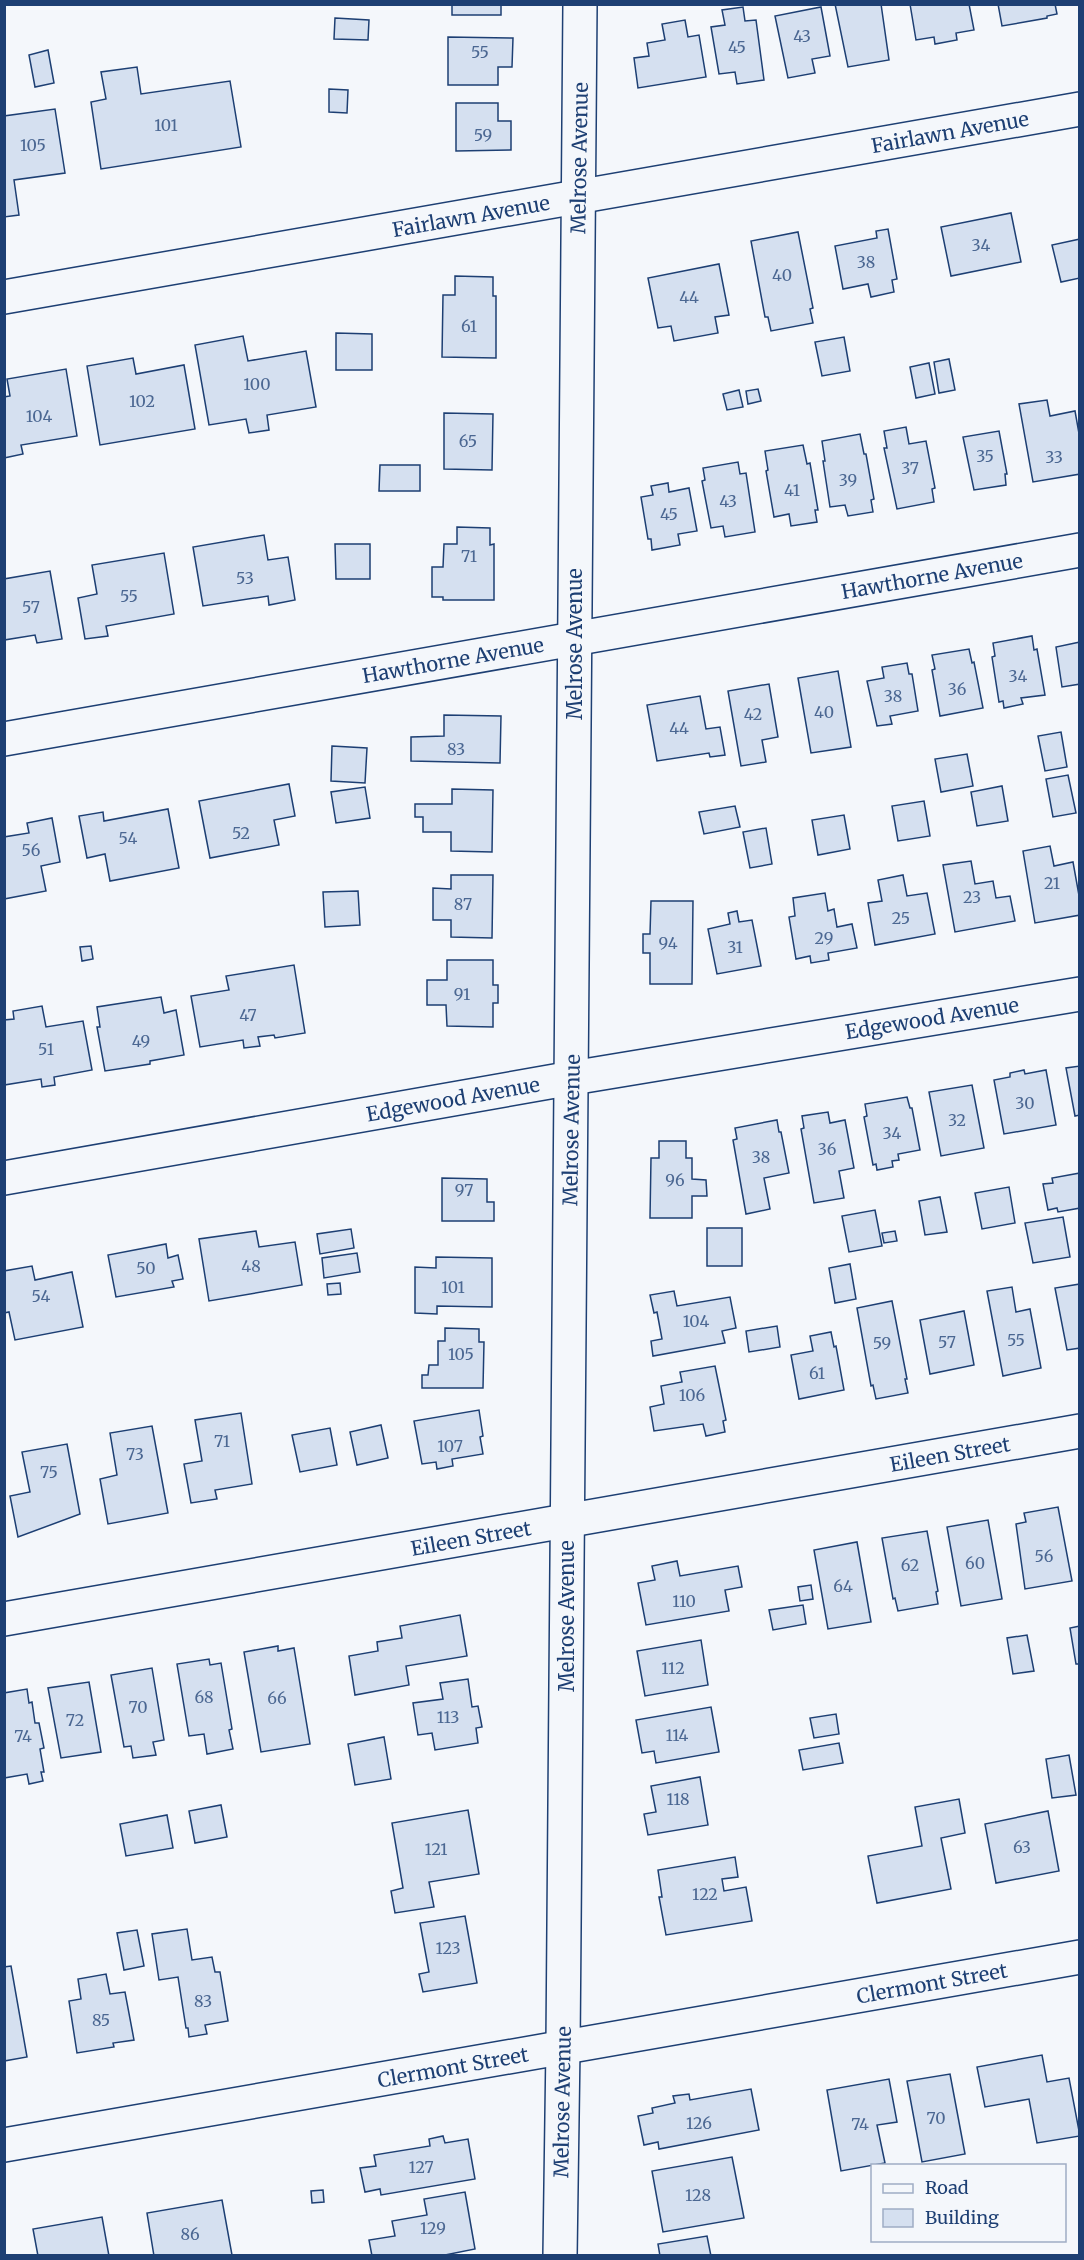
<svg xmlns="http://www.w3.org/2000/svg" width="1084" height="2260" font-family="Merriweather,serif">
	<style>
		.building { fill: #d5e0f0; stroke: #1d3f73; stroke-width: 1.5 }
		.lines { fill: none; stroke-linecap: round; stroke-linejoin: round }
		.minor-casing { stroke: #1d3f73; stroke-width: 36 }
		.minor { stroke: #f4f7fb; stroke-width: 33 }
		.labels { text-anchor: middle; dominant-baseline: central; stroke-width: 4.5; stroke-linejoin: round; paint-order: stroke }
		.number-label { font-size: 16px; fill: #4b6792 }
		.street-label { font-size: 20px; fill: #1d3f73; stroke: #f4f7fb }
	</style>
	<rect width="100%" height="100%" fill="#f4f7fb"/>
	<g class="building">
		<rect x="452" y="4" width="49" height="11"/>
		<path d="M835 4H881L889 60 848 67Z"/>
		<path d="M910 4H969L974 30 956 33 957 40 935 44 934 37 916 40Z"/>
		<path d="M998 4H1055L1057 14 1047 16V18L1002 26Z"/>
		<path d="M743 7 745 21 756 20 764 80 737 84 735 72 719 74 711 27 725 25 722 10Z"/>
		<path d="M821 7 830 56 812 59 815 73 788 78 775 16Z"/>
		<path d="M335 18 369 20 368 40 334 39Z"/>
		<path d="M685 20 688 37 699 35 706 77 638 88 634 58 649 56 647 43 665 40 662 24Z"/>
		<path d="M448 37 513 38 512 67H498V85H448Z"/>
		<path d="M48 50 54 83 35 87 29 55Z"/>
		<path d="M137 67 141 94 230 81 241 147 101 169 91 102 106 99 101 72Z"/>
		<path d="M329 89 348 90 347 113 329 112Z"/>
		<path d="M456 103H498V121H511V150L456 151Z"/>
		<path d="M55 109 65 173 14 180 19 215 4 217V116Z"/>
		<path d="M1011 213 1021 262 951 276 941 227Z"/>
		<path d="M888 229 897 279 892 280 894 292 871 297 868 284 843 289 835 246 877 238 876 231Z"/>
		<path d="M798 232 813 308 810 309 813 323 771 331 768 317H765L751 241Z"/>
		<path d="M1080 239V278L1061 282 1052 245Z"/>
		<path d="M719 264 729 315 715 317 718 333 674 341 671 326 658 328 648 278Z"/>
		<path d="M455 276 493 277V296H496V358L442 357 443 295H455Z"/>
		<path d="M336 333 372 334V370H336Z"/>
		<path d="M243 336 248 361 306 351 316 407 267 415 269 430 249 433 246 419 209 425 195 345Z"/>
		<path d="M844 337 850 371 822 376 815 342Z"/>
		<path d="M133 358 136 374 184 365 195 429 100 445 87 366Z"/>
		<path d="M949 359 955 390 939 393 934 362Z"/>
		<path d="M929 363 935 394 916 398 910 367Z"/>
		<path d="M66 369 77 436 21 445 23 454 4 458V397L10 396 7 379Z"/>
		<path d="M758 389 761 401 748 404 746 391Z"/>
		<path d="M739 390 743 407 727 410 723 394Z"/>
		<path d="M1047 400 1050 416 1075 411 1080 439V474L1033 482 1019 404Z"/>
		<path d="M444 413 493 414 492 470 444 469Z"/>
		<path d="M906 427 909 444 926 441 935 488 932 489 934 502 897 509 884 448H887L884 431Z"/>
		<path d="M999 431 1007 474H1005L1006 485 974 490 963 437Z"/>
		<path d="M860 434 864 454H866L874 499 871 500 873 512 848 516 845 505 830 507 823 461H825L822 441Z"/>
		<path d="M803 445 807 464 810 463 818 510H815L817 522 791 526 789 514 774 517 766 471 768 470 765 451Z"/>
		<path d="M738 462 740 474 746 473 755 532 725 537 723 526 711 528 702 481 705 480 703 468Z"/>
		<path d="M380 465H420V491H379Z"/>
		<path d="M668 483 669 492 689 488 697 531 678 534 680 545 652 550 651 539H648L641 497 653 495 651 486Z"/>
		<path d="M457 527 490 528V545L494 544V600H443V597H432V567H443L444 544H457Z"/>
		<path d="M264 535 268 560 288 557 295 600 269 605 268 596 203 606 193 547Z"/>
		<path d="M335 544H370V579H336Z"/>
		<path d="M164 553 174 614 106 626 108 636 85 639 78 598 97 594 92 565Z"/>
		<path d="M50 571 62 639 37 643 35 635 4 640V579Z"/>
		<path d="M1032 636 1034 650 1037 649 1045 695 1021 698 1023 704 1004 708 1003 701 999 702 992 657 995 656 993 643Z"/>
		<path d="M1080 642V684L1062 687 1056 647Z"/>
		<path d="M969 649 972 663 974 662 983 708 940 716 932 670 935 669 932 655Z"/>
		<path d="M907 663 909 674H912L918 711 890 716 892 724 877 726 867 681 884 678 882 667Z"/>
		<path d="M838 671 851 747 811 753 798 678Z"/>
		<path d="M769 684 778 737 762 740 766 762 741 766 728 691Z"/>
		<path d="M700 696 706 729 720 727 725 755 710 757 709 753 657 761 647 705Z"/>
		<path d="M444 715 501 716 500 763 411 761V737L444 736Z"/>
		<path d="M1061 732 1067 767 1045 771 1038 736Z"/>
		<path d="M332 746 367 748 365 783 331 781Z"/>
		<path d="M967 754 973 786 941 792 935 759Z"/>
		<path d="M1068 775 1076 813 1053 817 1046 779Z"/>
		<path d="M289 784 295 816 274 820 279 845 210 858 199 801Z"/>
		<path d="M1002 786 1008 821 977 826 971 792Z"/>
		<path d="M365 787 370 818 336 823 331 792Z"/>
		<path d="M452 789 493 790 492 852 451 851V832H423V817H415V804H452Z"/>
		<path d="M924 801 930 836 898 841 892 806Z"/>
		<path d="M735 806 740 827 704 834 699 812Z"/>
		<path d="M168 809 179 868 110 881 105 854 87 858 79 816 103 812 104 821Z"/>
		<path d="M844 815 850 849 818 855 812 820Z"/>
		<path d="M52 818 60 862 41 866 46 891 4 899V837L29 833 27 823Z"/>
		<path d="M766 828 772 864 750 868 743 832Z"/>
		<path d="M1050 846 1054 866 1073 862 1080 901V915L1035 923 1023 851Z"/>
		<path d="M971 861 975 884 993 881 996 898 1010 896 1015 921 955 932 943 865Z"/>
		<path d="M451 875H493L492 938 451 937V920H433V888L451 889Z"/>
		<path d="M903 875 907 896 927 893 935 934 875 945 868 903 882 901 878 880Z"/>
		<path d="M358 891 360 925 325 927 323 892Z"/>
		<path d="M825 893 828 911 834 909 837 927 852 924 857 948 828 953 829 960 811 963 810 956 796 959 789 917 795 916 793 898Z"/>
		<path d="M651 901H693L692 984H650V953H643V934H650Z"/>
		<path d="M737 911 739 922 752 920 761 966 717 974 708 929 730 924 728 913Z"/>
		<path d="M91 946 93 959 82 961 80 947Z"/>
		<path d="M447 960H493V985H498V1003H493V1027L447 1026 446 1005H427V980H447Z"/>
		<path d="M294 965 305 1033 275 1038 274 1035 258 1037 260 1046 244 1048 243 1040 200 1047 191 996 229 990 226 976Z"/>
		<path d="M161 997 164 1013 176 1010 184 1055 150 1061V1064L105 1071 97 1027H100L97 1007Z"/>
		<path d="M42 1006 46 1027 83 1021 92 1070 54 1077 55 1085 42 1087 41 1079 4 1085V1020L14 1019 13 1011Z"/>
		<path d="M1080 1066V1115L1075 1116 1066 1068Z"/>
		<path d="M1024 1070 1025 1074 1046 1070 1056 1125 1004 1134 994 1080 1010 1077V1073Z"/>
		<path d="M972 1085 984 1148 941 1156 929 1092Z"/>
		<path d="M907 1097 910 1108H912L920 1150 898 1154 899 1160 892 1161 893 1167 877 1170 876 1164 873 1165 864 1117 867 1116 865 1104Z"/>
		<path d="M828 1112 830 1123 845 1120 854 1168 839 1171 844 1198 814 1203 801 1129 804 1128 802 1116Z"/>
		<path d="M777 1120 779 1132H781L789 1173 764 1178 770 1209 746 1214 733 1140 737 1139 735 1128Z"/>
		<path d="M659 1141H686V1158H692V1179L706 1180 707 1196H692V1218H650L651 1158H659Z"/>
		<path d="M1080 1173V1208L1058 1212 1057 1208 1048 1210 1043 1184 1053 1183 1052 1178Z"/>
		<path d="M442 1178 487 1179V1202H494V1221H442Z"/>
		<path d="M1009 1187 1015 1223 982 1229 975 1193Z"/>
		<path d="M940 1197 947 1232 925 1235 919 1201Z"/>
		<path d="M875 1210 882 1246 849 1252 842 1216Z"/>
		<path d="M1063 1217 1070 1257 1033 1263 1025 1223Z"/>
		<rect x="707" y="1228" width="35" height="38"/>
		<path d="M351 1229 354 1248 320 1254 317 1234Z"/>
		<path d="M256 1231 259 1247 295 1242 302 1285 209 1301 199 1239Z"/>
		<path d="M895 1231 897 1241 884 1243 882 1233Z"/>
		<path d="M166 1244 168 1258 178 1255 183 1279 172 1281 174 1287 116 1297 108 1255Z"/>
		<path d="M357 1253 360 1272 324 1278 322 1258Z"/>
		<path d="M436 1257 492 1258V1307L437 1306V1314L415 1313V1267L436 1268Z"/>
		<path d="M850 1264 856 1299 835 1303 829 1268Z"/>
		<path d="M32 1266 35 1280 72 1272 83 1327 15 1340 9 1312 4 1313V1271Z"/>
		<path d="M340 1283 341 1294 328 1295 327 1284Z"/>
		<path d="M1080 1284V1348L1067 1350 1055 1288Z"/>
		<path d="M1012 1287 1016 1312 1030 1309 1041 1368 1003 1376 987 1291Z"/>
		<path d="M674 1291 677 1306 730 1297 736 1328 722 1331 725 1343 653 1356 651 1341 662 1339 657 1312 654 1313 650 1295Z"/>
		<path d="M892 1301 907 1379H905L908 1393 876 1399 873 1385 871 1386 857 1308Z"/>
		<path d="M964 1311 974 1365 930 1374 920 1320Z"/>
		<path d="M777 1326 780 1347 749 1352 746 1331Z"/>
		<path d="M445 1328 479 1329V1342H484L483 1388H422V1375H428L429 1365H438V1341H445Z"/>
		<path d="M831 1332 834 1347 836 1346 844 1390 799 1399 791 1355 813 1351 810 1336Z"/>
		<path d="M715 1366 726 1420 723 1421 725 1432 706 1436 703 1424 654 1431 650 1407 664 1404 661 1386 682 1382 680 1372Z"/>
		<path d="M479 1410 483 1436 480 1437 483 1454 452 1459 453 1466 437 1469 436 1462 422 1464 414 1421Z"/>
		<path d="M241 1413 252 1484 215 1490 217 1499 191 1503 184 1464 202 1461 195 1420Z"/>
		<path d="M381 1425 388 1458 357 1465 350 1432Z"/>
		<path d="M152 1426 168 1513 108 1524 100 1479 117 1475 110 1433Z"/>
		<path d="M330 1428 337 1465 300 1472 292 1435Z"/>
		<path d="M67 1444 80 1514 18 1537 10 1496 30 1492 22 1452Z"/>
		<path d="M1058 1507 1072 1581 1025 1589 1016 1524 1026 1522 1024 1513Z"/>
		<path d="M988 1520 1002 1599 961 1606 947 1527Z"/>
		<path d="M927 1531 938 1591 936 1592 938 1604 898 1611 895 1598 893 1599 882 1538Z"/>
		<path d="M857 1542 871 1622 828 1629 814 1550Z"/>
		<path d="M677 1561 680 1576 738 1566 742 1587 725 1590 729 1611 646 1625 638 1583 655 1580 652 1566Z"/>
		<path d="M811 1585 813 1599 800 1601 798 1587Z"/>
		<path d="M803 1605 806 1624 773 1630 769 1610Z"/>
		<path d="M460 1615 467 1656 406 1666 409 1685 355 1695 349 1656 378 1651 377 1642 402 1638 400 1626Z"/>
		<path d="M1080 1626V1664H1076L1070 1628Z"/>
		<path d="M1027 1635 1034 1671 1013 1674 1007 1638Z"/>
		<path d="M701 1640 708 1685 645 1696 637 1651Z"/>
		<path d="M278 1646V1651L294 1648 310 1744 261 1752 244 1652Z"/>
		<path d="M209 1659 210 1665 221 1663 232 1729 229 1730 233 1749 207 1754 204 1734 189 1736 177 1664Z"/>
		<path d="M152 1668 164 1740 153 1742 156 1755 133 1758 131 1746 124 1747 111 1675Z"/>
		<path d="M468 1679 472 1707 478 1706 482 1727 476 1728 478 1743 435 1750 432 1733 418 1735 413 1703 443 1699 440 1683Z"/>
		<path d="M89 1682 101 1752 61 1758 48 1688Z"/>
		<path d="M27 1689 29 1703 32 1702 35 1723H39L44 1748 40 1749 44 1772H41L43 1781 29 1784 27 1774 4 1778V1693Z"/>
		<path d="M711 1707 719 1752 656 1763 654 1751 642 1753 636 1720Z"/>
		<path d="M836 1714 839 1734 814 1738 810 1718Z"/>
		<path d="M384 1737 391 1779 355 1785 348 1744Z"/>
		<path d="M839 1743 843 1763 803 1770 799 1750Z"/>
		<path d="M1069 1755 1076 1795 1052 1798 1046 1759Z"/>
		<path d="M700 1777 708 1825 648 1835 644 1814 656 1812 651 1786Z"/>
		<path d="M959 1799 965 1833 941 1838 951 1889 877 1903 868 1856 922 1846 915 1807Z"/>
		<path d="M221 1805 227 1837 195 1843 189 1811Z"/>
		<path d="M468 1810 479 1874 429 1882 434 1907 395 1913 391 1891 403 1888 392 1823Z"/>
		<path d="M1048 1811 1059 1871 996 1883 985 1824Z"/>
		<path d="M167 1815 173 1848 126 1856 120 1824Z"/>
		<path d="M735 1857 738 1877 722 1879 724 1891 746 1887 752 1921 666 1935 659 1897H662L658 1870Z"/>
		<path d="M465 1916 477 1983 423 1992 419 1974 429 1972 420 1923Z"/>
		<path d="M187 1929 192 1960 212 1957 215 1972H220L228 2021 205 2025 207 2034 189 2037 188 2028H186L178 1977 159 1980 152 1934Z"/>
		<path d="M137 1930 144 1966 124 1970 117 1933Z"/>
		<path d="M11 1966 27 2057 4 2061V1967Z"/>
		<path d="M106 1974 110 1994 125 1992 134 2040 113 2043 114 2047 77 2053 69 2001 81 1999 78 1979Z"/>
		<path d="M1042 2055 1047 2082 1069 2078 1080 2136 1037 2143 1029 2099 985 2107 977 2067Z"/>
		<path d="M950 2074 965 2154 922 2162 907 2081Z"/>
		<path d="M889 2079 897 2122 877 2125 885 2163 841 2171 827 2090Z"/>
		<path d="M751 2089 759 2130 659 2149 658 2142 644 2145 638 2116 653 2113 652 2108 675 2103 673 2096 689 2094 690 2100Z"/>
		<path d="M443 2136 445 2143 468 2139 475 2179 381 2195 380 2189 365 2192 360 2168 376 2166 374 2155 430 2146 429 2139Z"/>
		<path d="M732 2157 744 2218 663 2232 652 2171Z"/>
		<path d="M323 2190 324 2202 312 2203 311 2191Z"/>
		<path d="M465 2192 475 2249 440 2256H372L369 2240 395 2236 392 2221 427 2215 424 2199Z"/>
		<path d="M222 2200 232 2255 154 2256 147 2213Z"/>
		<path d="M102 2217 109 2256H38L33 2229Z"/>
		<path d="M707 2236 711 2256H660L658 2244Z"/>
	</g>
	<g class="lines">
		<g class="minor-casing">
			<g id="minor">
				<path d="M4 297 1080 109"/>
				<path d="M4 739 1080 550"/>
				<path d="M4 1178 572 1078 1080 994"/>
				<path d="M4 1619 1080 1431"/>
				<path d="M4 2145 1080 1957"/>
				<path d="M560 2256 563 2047 580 4"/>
			</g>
		</g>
		<use href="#minor" class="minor"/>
	</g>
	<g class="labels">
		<g class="number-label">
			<text x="802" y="36">43</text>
			<text x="737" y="47">45</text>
			<text x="480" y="52">55</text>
			<text x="166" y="125">101</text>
			<text x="483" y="135">59</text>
			<text x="33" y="145">105</text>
			<text x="981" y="245">34</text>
			<text x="866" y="262">38</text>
			<text x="782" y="275">40</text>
			<text x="689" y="297">44</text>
			<text x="469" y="326">61</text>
			<text x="257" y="384">100</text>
			<text x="142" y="401">102</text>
			<text x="39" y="416">104</text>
			<text x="468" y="441">65</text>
			<text x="985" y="456">35</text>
			<text x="1054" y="457">33</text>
			<text x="910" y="468">37</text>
			<text x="848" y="480">39</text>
			<text x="792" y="490">41</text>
			<text x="728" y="501">43</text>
			<text x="669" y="514">45</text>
			<text x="469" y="556">71</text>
			<text x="245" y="578">53</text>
			<text x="129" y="596">55</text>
			<text x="31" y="607">57</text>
			<text x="1018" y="676">34</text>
			<text x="957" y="689">36</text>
			<text x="893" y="696">38</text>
			<text x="824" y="712">40</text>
			<text x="753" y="714">42</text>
			<text x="679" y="728">44</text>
			<text x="456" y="749">83</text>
			<text x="241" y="833">52</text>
			<text x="128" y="838">54</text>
			<text x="31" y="850">56</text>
			<text x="1052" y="883">21</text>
			<text x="972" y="897">23</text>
			<text x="463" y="904">87</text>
			<text x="901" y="918">25</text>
			<text x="824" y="938">29</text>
			<text x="668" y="943">94</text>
			<text x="735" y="947">31</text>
			<text x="462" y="994">91</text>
			<text x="248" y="1015">47</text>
			<text x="141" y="1041">49</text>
			<text x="46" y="1049">51</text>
			<text x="1025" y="1103">30</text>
			<text x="957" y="1120">32</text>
			<text x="892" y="1133">34</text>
			<text x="827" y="1149">36</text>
			<text x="761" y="1157">38</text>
			<text x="675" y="1180">96</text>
			<text x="464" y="1190">97</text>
			<text x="251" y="1266">48</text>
			<text x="146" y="1268">50</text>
			<text x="453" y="1287">101</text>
			<text x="41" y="1296">54</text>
			<text x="696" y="1321">104</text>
			<text x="1016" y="1340">55</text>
			<text x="947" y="1342">57</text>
			<text x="882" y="1343">59</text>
			<text x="461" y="1354">105</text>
			<text x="817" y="1373">61</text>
			<text x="692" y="1395">106</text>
			<text x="222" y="1441">71</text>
			<text x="450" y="1446">107</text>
			<text x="135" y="1454">73</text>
			<text x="49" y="1472">75</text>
			<text x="1044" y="1556">56</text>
			<text x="975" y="1563">60</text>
			<text x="910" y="1565">62</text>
			<text x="843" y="1586">64</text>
			<text x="684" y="1601">110</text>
			<text x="673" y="1668">112</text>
			<text x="204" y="1697">68</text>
			<text x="277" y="1698">66</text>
			<text x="138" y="1707">70</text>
			<text x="448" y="1717">113</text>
			<text x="75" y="1720">72</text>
			<text x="677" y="1735">114</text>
			<text x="23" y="1736">74</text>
			<text x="678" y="1799">118</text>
			<text x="1022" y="1847">63</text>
			<text x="436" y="1849">121</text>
			<text x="705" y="1894">122</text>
			<text x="448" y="1948">123</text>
			<text x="203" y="2001">83</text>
			<text x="101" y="2020">85</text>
			<text x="936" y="2118">70</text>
			<text x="699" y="2123">126</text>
			<text x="860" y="2124">74</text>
			<text x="421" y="2167">127</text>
			<text x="698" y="2195">128</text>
			<text x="433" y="2228">129</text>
			<text x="190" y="2234">86</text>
		</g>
		<g class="street-label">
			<text transform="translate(950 132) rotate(-10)">Fairlawn Avenue</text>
			<text transform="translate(579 158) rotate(-89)">Melrose Avenue</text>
			<text transform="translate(471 216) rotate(-10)">Fairlawn Avenue</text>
			<text transform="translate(932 576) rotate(-10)">Hawthorne Avenue</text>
			<text transform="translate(574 644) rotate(-90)">Melrose Avenue</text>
			<text transform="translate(453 660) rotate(-10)">Hawthorne Avenue</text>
			<text transform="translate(932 1018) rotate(-9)">Edgewood Avenue</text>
			<text transform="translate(453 1099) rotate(-10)">Edgewood Avenue</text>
			<text transform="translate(571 1130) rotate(-89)">Melrose Avenue</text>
			<text transform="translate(950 1454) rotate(-10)">Eileen Street</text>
			<text transform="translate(471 1538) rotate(-10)">Eileen Street</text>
			<text transform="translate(566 1616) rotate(-90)">Melrose Avenue</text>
			<text transform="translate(932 1983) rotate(-10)">Clermont Street</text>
			<text transform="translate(453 2067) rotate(-10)">Clermont Street</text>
			<text transform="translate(562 2102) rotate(-89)">Melrose Avenue</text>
		</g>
	</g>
	<rect width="1084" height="2260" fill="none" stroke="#1d3f73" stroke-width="12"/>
	<rect x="871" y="2164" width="195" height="78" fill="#f4f7fb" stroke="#9eadc5" stroke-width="1.5"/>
	<rect x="883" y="2184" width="30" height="9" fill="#f4f7fb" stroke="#9eadc5" stroke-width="1.5"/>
	<text x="925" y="2194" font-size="18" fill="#1d3f73">Road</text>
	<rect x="883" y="2209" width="30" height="18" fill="#d5e0f0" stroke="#9eadc5" stroke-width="1.5"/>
	<text x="925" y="2224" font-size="18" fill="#1d3f73">Building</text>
</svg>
